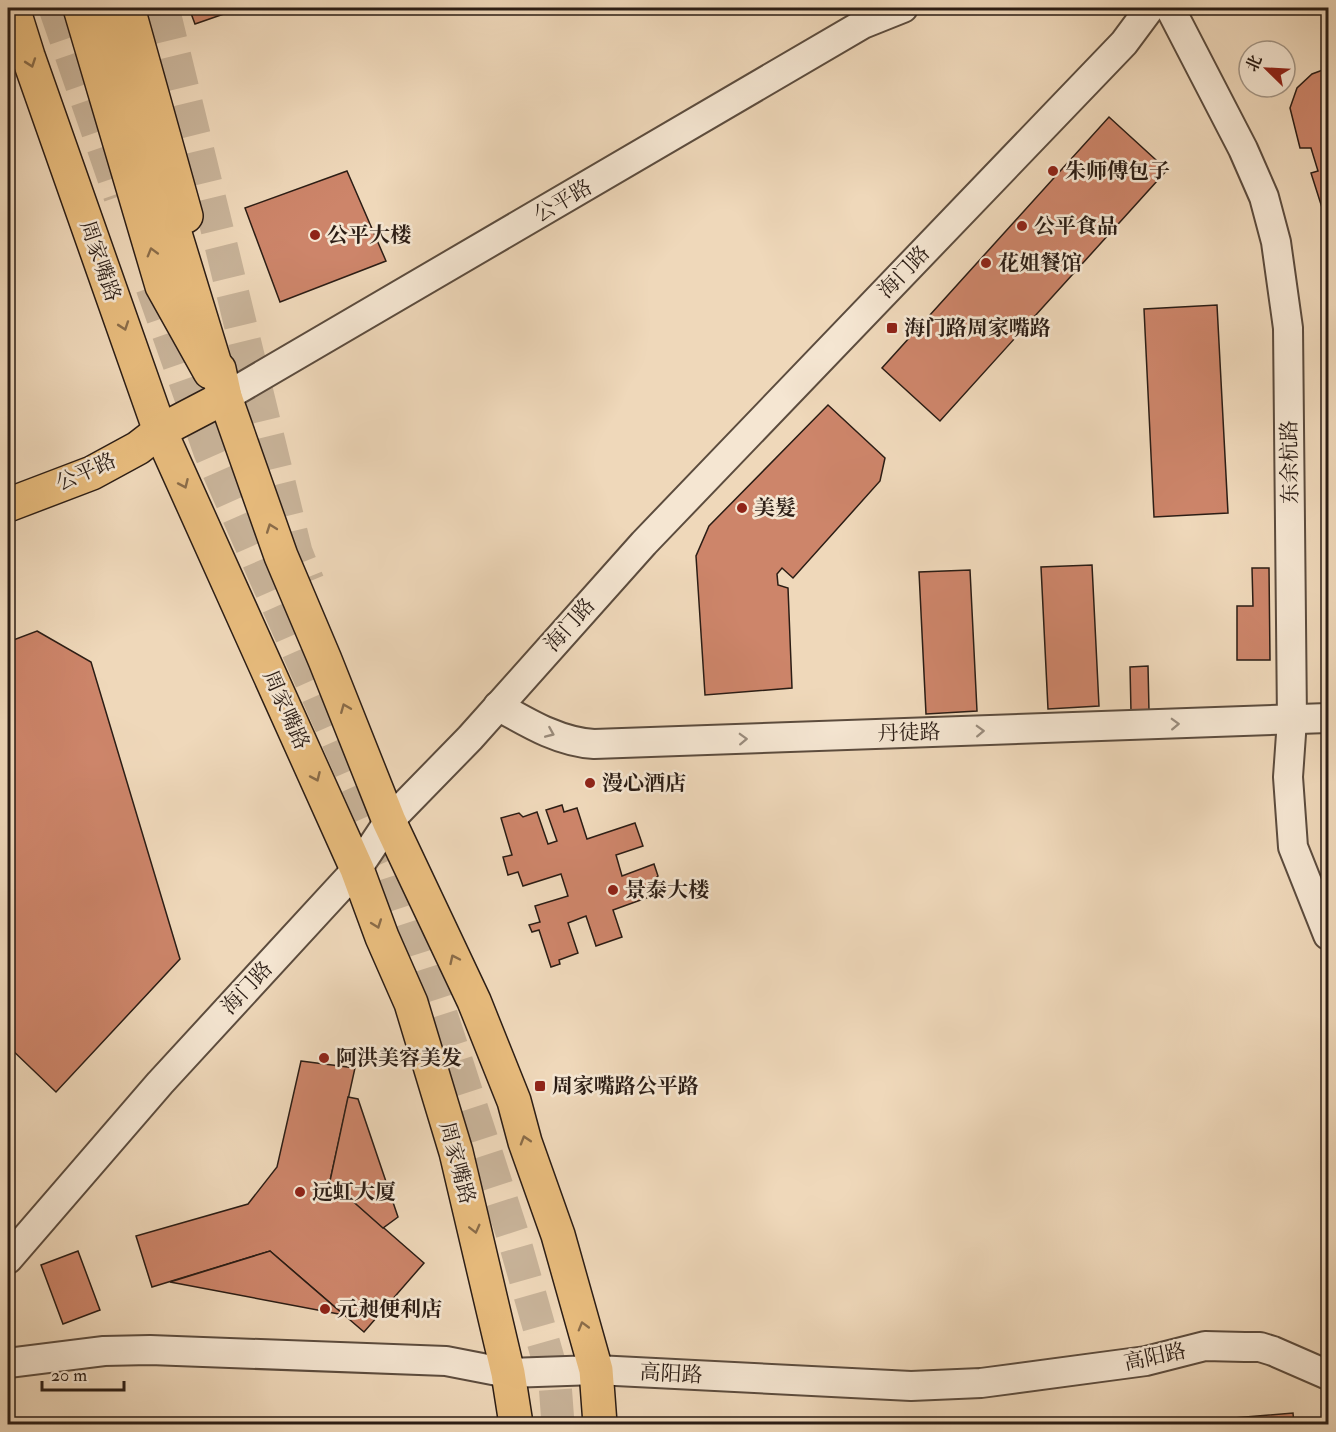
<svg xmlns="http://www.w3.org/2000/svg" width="1336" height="1432" font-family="'IM FELL Double Pica','Noto Serif SC',serif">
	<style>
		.building { fill: #cd856a; stroke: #2b1d15; stroke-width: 1.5 }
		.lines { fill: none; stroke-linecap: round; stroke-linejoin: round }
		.highway-tunnel { stroke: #c8b399; stroke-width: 33; stroke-dasharray: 33 16; stroke-linecap: butt }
		.minor-casing { stroke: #5c4c3e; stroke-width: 32 }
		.major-casing { stroke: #2b1d15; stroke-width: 36 }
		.highway-casing { stroke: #2b1d15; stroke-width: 36 }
		.minor { stroke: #f5e6d2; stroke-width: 28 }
		.major { stroke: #e8bc7d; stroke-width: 33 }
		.highway { stroke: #e8bc7d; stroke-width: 33 }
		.oneway { stroke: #8a6c49 }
		.oneway2 { stroke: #9a8c7d }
		.poi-dot { fill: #8f2418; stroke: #f5e6d2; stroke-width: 2 }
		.labels { text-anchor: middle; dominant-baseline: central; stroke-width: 5; stroke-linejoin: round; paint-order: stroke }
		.poi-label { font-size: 21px; font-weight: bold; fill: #2b1d15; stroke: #f5e6d2; text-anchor: start }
		.street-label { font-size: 21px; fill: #2b1d15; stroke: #f5e6d2 }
	</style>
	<rect width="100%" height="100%" fill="#efd8ba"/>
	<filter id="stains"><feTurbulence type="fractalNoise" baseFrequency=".00333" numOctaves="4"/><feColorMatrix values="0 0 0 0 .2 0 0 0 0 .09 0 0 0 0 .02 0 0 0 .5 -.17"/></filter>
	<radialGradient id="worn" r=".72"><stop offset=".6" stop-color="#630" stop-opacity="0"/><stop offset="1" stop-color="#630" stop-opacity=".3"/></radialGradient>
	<g class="building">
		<path d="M189 8H241L195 24Z"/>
		<path d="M1328 68V212L1324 214 1311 173 1318 171 1311 148H1300L1290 108 1297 88 1312 74Z"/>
		<path d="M1109 117 1167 170 940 421 882 368Z"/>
		<path d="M347 171 386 261 280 302 245 208Z"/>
		<path d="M1217 305 1228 513 1154 517 1144 309Z"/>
		<path d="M828 405 885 458 880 481 793 578 782 568 777 574 778 585 788 588 792 688 705 695 696 556 709 526Z"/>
		<path d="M1092 565 1099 706 1048 709 1041 567Z"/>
		<path d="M1252 568H1269L1270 660H1237V606H1253Z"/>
		<path d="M970 570 977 711 926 714 919 572Z"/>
		<path d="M37 631 91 662 180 959 56 1092 8 1046V642Z"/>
		<path d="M1148 666 1149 711 1131 712 1130 667Z"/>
		<path d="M562 805 564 812 577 808 587 839 635 823 643 846 616 855 622 876 654 864 658 876 656 878 660 893 613 910 622 937 596 946 586 916 568 923 578 953 559 960 560 964 551 967 539 930 532 932 529 925 540 922 535 906 568 896 561 874 523 886 518 872 508 875 503 857 512 855 501 818 519 813 523 817 537 812 548 844 557 841 546 810Z"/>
		<path d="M301 1061 355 1068 330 1181 424 1263 364 1332 270 1251 152 1287 136 1236 248 1204 277 1167Z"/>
		<path d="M348 1097 358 1099 398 1217 383 1228 330 1181Z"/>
		<path d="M78 1251 100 1310 63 1324 41 1265Z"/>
		<path d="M270 1251 344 1315 170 1282Z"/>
		<path d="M1293 1413 1294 1424H1210V1420Z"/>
		<path d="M1101 1421 1102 1424H1067Z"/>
	</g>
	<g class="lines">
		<g class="highway-tunnel">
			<path d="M55 8 120 196"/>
			<path d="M163 8 296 552 308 582"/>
			<path d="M152 287 210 452 393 866 514 1239 555 1383 558 1424"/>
		</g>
		<g class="minor-casing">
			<g id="minor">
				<path d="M1170 8 1243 149 1264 197 1276 242 1288 328 1292 720 1288 777 1293 847 1328 935"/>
				<path d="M225 397 863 24 903 8"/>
				<path d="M498 706C528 723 559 742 594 744L1328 718"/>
				<path d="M8 1259 160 1083 357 869 389 821 470 738 644 543 1124 43 1150 8"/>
				<path d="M8 1363 104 1351 150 1350 446 1361 508 1373 596 1370 911 1386 981 1383 1146 1361 1205 1346 1245 1347H1260L1273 1351 1328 1375"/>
			</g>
		</g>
		<g class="major-casing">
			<g id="major">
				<path d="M13 8 28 56 160 431 357 869 382 937 411 1003 456 1152 508 1373 516 1424"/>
				<path d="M80 8 162 286 210 372"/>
				<path d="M128 8 186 216"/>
				<path d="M219 369 225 397 281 556 325 660 389 821 474 1001 514 1101 525 1142 558 1235 596 1370 600 1424"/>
				<path d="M8 505 92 473 138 448 160 431 225 397"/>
			</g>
		</g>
		<g class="highway-casing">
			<path id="highway" d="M106 8 225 397"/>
		</g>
		<use href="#minor" class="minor"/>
		<use href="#major" class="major"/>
		<use href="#highway" class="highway"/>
	</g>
	<defs><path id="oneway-chevron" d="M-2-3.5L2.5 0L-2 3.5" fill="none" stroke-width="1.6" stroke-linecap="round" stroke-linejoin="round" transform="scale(1.5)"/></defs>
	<g class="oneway">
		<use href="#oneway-chevron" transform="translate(31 63) rotate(71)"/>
		<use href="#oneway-chevron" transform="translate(152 252) rotate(-106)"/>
		<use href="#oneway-chevron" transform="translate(124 326) rotate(71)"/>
		<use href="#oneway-chevron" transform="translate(184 484) rotate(66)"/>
		<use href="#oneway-chevron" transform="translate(271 528) rotate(-110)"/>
		<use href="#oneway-chevron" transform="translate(345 708) rotate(-112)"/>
		<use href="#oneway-chevron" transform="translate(316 777) rotate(66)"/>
		<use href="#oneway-chevron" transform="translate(377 924) rotate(70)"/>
		<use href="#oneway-chevron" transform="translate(454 959) rotate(-115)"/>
		<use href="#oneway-chevron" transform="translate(525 1140) rotate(-107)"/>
		<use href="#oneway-chevron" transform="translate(475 1229) rotate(76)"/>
		<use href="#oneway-chevron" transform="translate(583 1326) rotate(-106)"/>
	</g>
	<g class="oneway2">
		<use href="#oneway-chevron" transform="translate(1175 724) rotate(-2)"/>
		<use href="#oneway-chevron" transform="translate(980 731) rotate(-2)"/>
		<use href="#oneway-chevron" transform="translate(550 733) rotate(23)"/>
		<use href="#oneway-chevron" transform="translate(743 739) rotate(-2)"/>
	</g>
	<g class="poi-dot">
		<circle cx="1053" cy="171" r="6"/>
		<circle cx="1022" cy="226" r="6"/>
		<circle cx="315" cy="235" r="6"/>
		<circle cx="986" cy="263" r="6"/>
		<rect x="886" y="322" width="12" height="12" rx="3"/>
		<circle cx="742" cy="508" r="6"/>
		<circle cx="590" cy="783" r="6"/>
		<circle cx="613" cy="890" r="6"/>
		<circle cx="324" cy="1058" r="6"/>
		<rect x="534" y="1080" width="12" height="12" rx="3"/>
		<circle cx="300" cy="1192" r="6"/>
		<circle cx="325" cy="1309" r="6"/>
	</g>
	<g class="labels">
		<g class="poi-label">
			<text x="1065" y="171">朱师傅包子</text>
			<text x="1034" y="226">公平食品</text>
			<text x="327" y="235">公平大楼</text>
			<text x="998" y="263">花姐餐馆</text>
			<text x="904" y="328">海门路周家嘴路</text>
			<text x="754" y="508">美髮</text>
			<text x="602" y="783">漫心酒店</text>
			<text x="625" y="890">景泰大楼</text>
			<text x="336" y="1058">阿洪美容美发</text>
			<text x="552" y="1086">周家嘴路公平路</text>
			<text x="312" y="1192">远虹大厦</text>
			<text x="337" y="1309">元昶便利店</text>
		</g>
		<g class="street-label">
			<text transform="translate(563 201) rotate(-30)">公平路</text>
			<text transform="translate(100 261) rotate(71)">周家嘴路</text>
			<text transform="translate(904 272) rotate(-46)">海门路</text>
			<text transform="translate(1290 462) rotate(-91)">东余杭路</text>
			<text transform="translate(86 472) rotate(-24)">公平路</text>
			<text transform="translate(570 625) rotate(-48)">海门路</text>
			<text transform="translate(286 710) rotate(66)">周家嘴路</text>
			<text transform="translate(909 733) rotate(-2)">丹徒路</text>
			<text transform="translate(247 988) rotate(-47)">海门路</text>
			<text transform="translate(457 1163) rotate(75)">周家嘴路</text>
			<text transform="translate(1155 1357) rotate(-12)">高阳路</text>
			<text transform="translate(671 1374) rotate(3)">高阳路</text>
		</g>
	</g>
	<rect width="1336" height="1432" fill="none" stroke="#efd8ba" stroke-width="30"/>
	<rect x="9" y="9" width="1318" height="1414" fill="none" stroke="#2b1d15" stroke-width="3"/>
	<rect x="15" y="15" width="1306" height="1402" fill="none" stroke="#2b1d15" stroke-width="1.5"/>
	<g transform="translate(1267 69) rotate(294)"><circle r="28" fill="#f5e6d2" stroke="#a49686" stroke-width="1.5"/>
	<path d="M0-4.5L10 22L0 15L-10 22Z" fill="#8f2418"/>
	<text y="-9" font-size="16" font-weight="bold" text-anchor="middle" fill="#2b1d15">北</text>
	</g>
	<path d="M42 1381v9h82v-9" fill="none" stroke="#2b1d15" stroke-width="3"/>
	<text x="51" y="1381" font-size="18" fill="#2b1d15" stroke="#f5e6d2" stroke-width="4.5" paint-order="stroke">20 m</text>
	<rect width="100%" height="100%" filter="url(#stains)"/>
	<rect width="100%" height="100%" fill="url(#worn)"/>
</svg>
